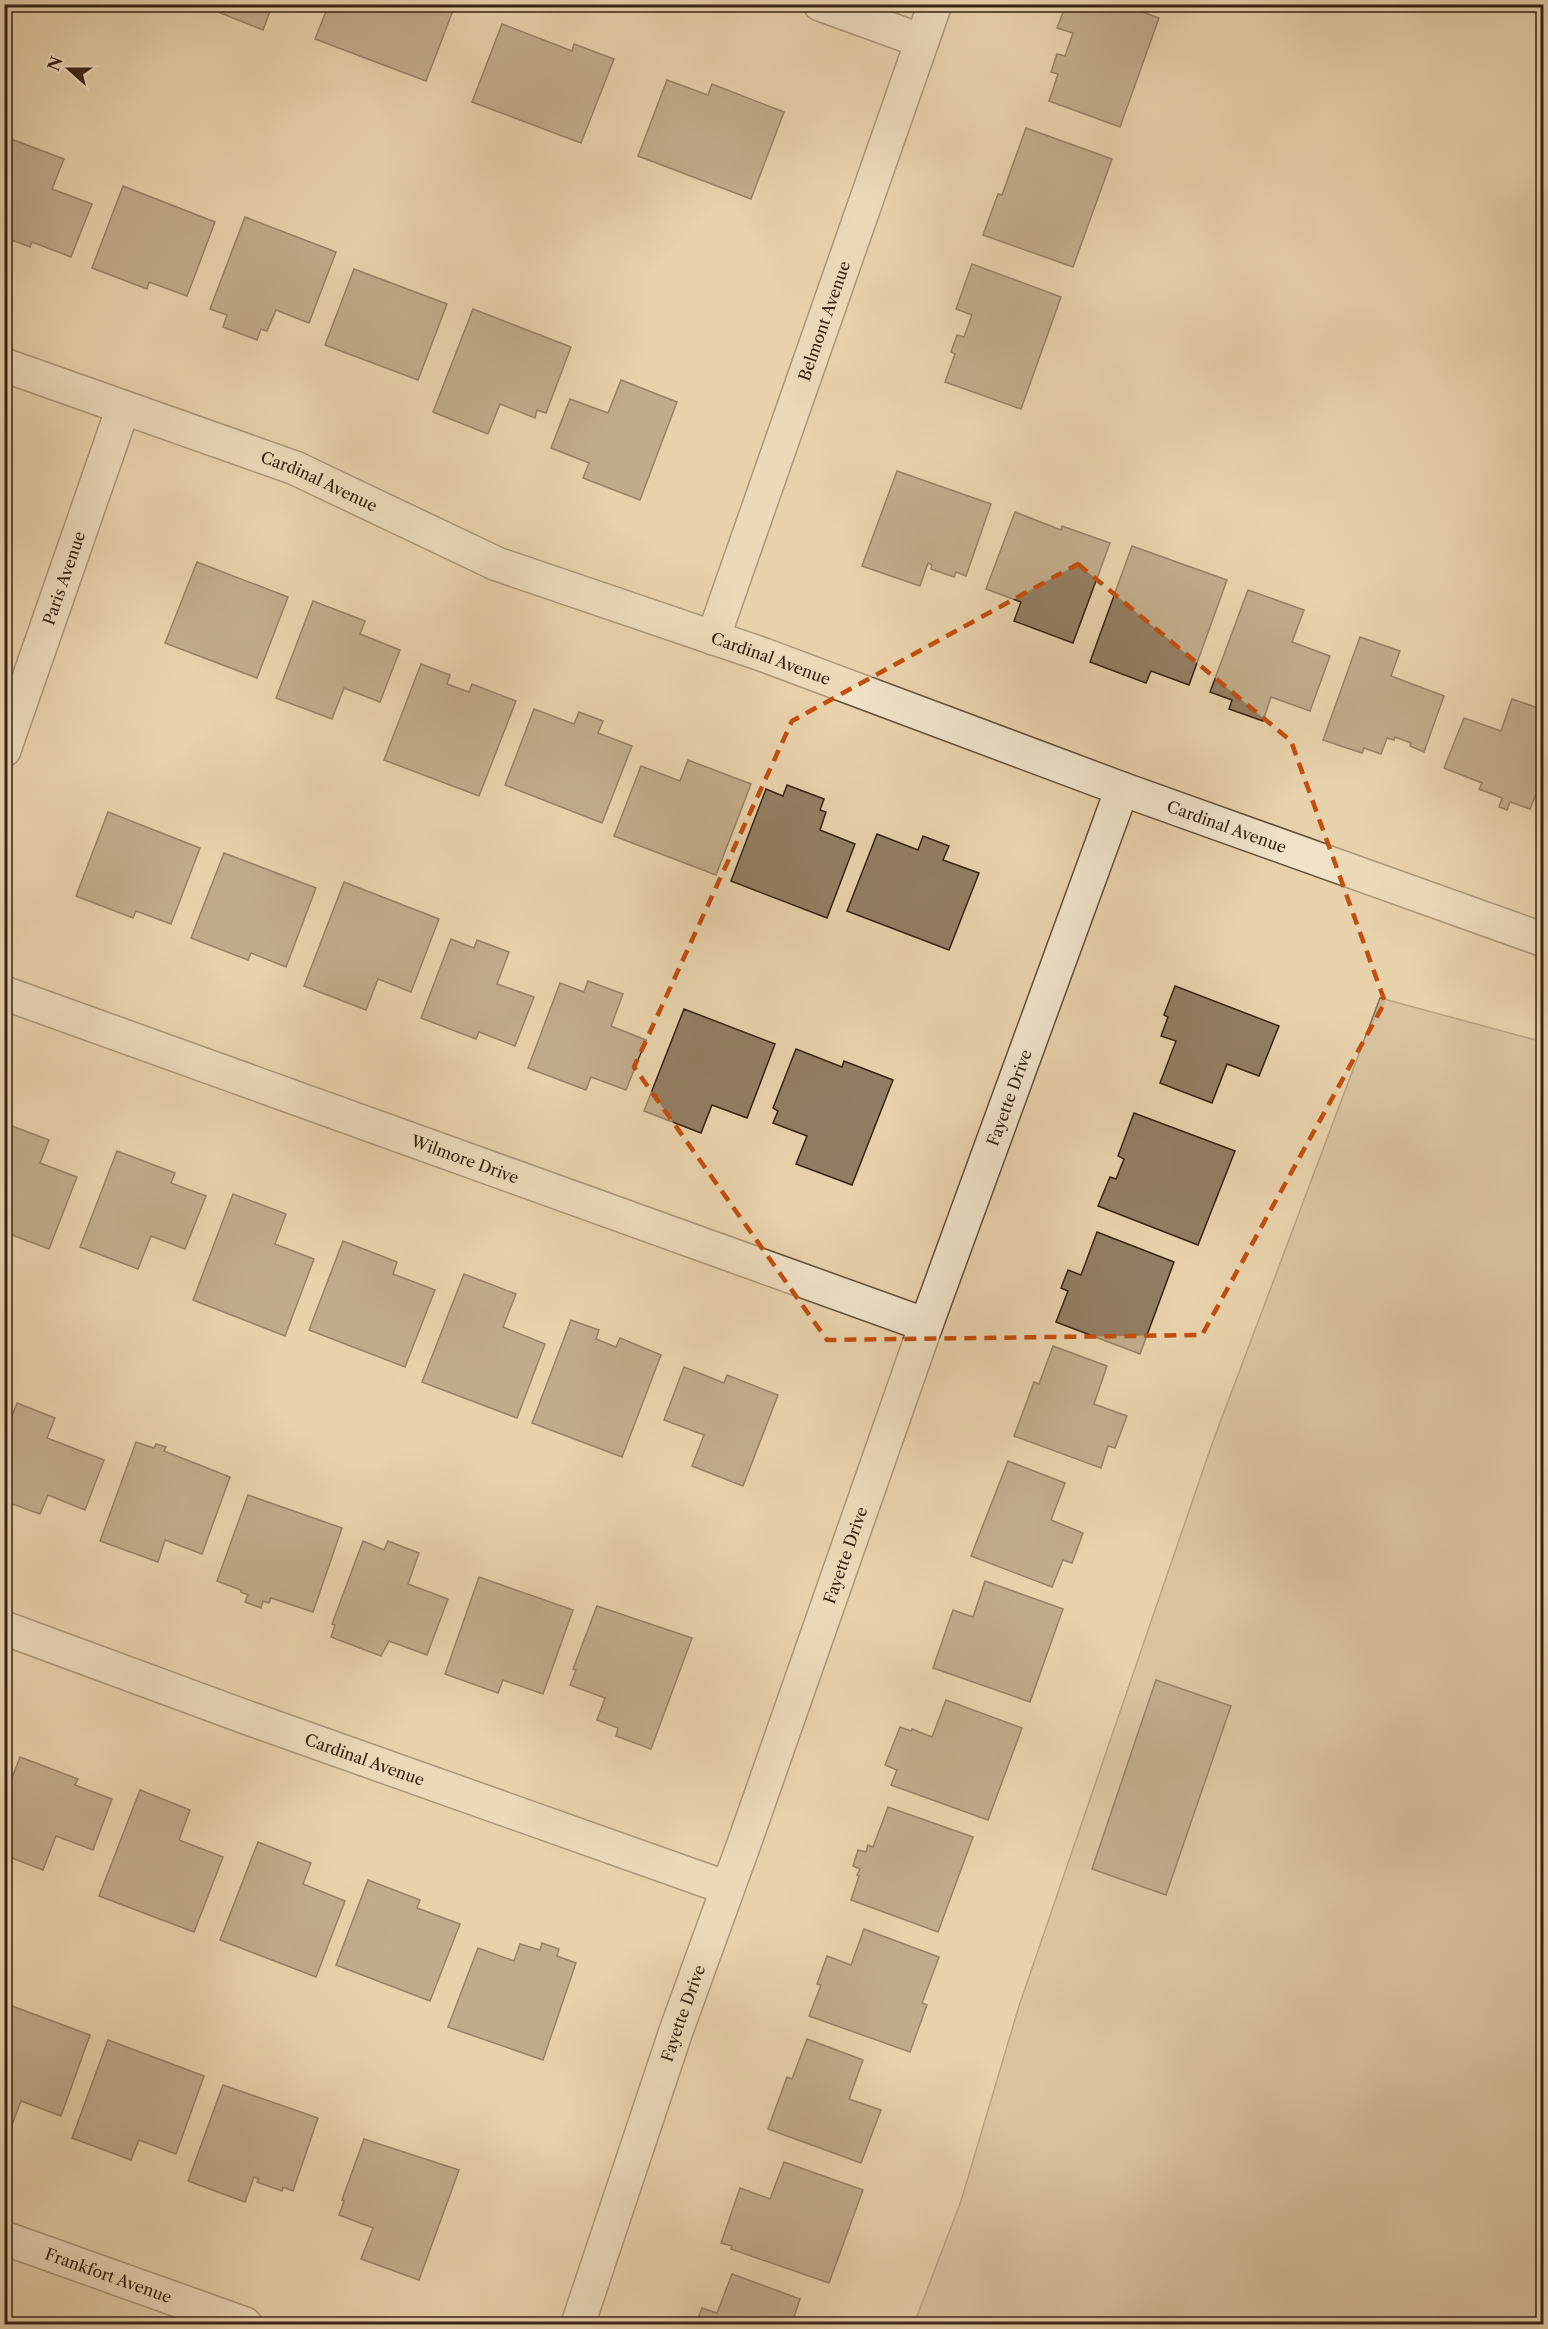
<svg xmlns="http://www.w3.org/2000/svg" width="1548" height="2329" font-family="'Libre Caslon Text',serif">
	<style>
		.green { fill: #cab492; stroke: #806c52; stroke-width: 1.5 }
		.building { fill: #937e63; stroke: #362313; stroke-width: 1.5 }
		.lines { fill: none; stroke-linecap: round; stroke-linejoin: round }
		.minor-casing { stroke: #624f39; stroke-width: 36 }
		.minor { stroke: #f0e2c9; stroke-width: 33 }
		.marked { fill: none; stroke: #c44e0d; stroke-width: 4.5; stroke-dasharray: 12 8; stroke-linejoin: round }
		.labels { text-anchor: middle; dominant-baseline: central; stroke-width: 4.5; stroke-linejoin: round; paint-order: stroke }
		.street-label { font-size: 16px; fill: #362313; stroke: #f0e2c9 }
	</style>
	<rect width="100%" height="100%" fill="#e8d2ac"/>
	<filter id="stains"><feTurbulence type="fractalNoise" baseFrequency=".00333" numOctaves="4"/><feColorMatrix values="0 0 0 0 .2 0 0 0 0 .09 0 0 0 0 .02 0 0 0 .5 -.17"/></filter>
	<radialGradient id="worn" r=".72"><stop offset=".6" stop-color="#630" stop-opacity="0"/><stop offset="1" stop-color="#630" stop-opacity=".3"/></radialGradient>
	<path class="green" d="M1380 998 1543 1042V2324H914L961 2201 1019 2006 1212 1444Z"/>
	<g class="building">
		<path d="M198 4H273L263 30Z"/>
		<path d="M329 4H445L454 8 426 81 315 39Z"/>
		<path d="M1066 4H1121L1159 18 1120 127 1049 101 1058 74 1051 72 1057 54 1065 56 1073 33 1057 28Z"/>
		<path d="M502 24 572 51 574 44 614 59 581 143 472 102Z"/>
		<path d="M667 80 708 95 712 84 784 112 751 199 638 156Z"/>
		<path d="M1026 128 1112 159 1073 267 983 235 998 194 1002 195Z"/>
		<path d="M11 139 64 159 52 189 92 204 71 257 32 242 30 247 4 237V155Z"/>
		<path d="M123 186 215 222 187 296 149 282 147 289 92 268Z"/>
		<path d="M245 217 336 252 309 323 276 310 267 331 261 329 257 340 223 327 227 315 210 309Z"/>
		<path d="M972 264 1061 297 1021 409 945 382 955 354 951 352 957 335 964 337 972 315 956 309Z"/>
		<path d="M354 269 447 304 418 380 325 345Z"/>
		<path d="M473 309 571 347 546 413 537 410 535 418 500 404 488 434 433 412Z"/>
		<path d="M621 380 677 402 640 500 583 478 589 463 551 448 570 399 608 413Z"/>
		<path d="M897 471 991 504 966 576 956 572 954 577 931 569 932 565 928 563 920 586 862 566Z"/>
		<path d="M1015 512 1061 530 1062 526 1110 543 1073 643 1014 621 1021 602 986 589Z"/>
		<path d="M1132 546 1227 580 1189 685 1151 671 1146 683 1090 662Z"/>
		<path d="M197 562 288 597 257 678 165 643Z"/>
		<path d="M1248 590 1304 610 1292 642 1330 656 1310 711 1271 697 1263 721 1229 709 1232 700 1210 692Z"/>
		<path d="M313 601 365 621 360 634 400 650 380 702 344 688 332 719 276 698Z"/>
		<path d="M1360 637 1400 651 1391 676 1444 696 1424 752 1410 746 1411 743 1395 737 1394 740 1387 738 1381 754 1364 748 1362 753 1323 740Z"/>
		<path d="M421 664 450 675 447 684 469 692 472 684 516 701 479 796 384 760Z"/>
		<path d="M1512 699 1544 710V775L1530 809 1510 802 1507 810 1499 807 1502 798 1479 789 1482 783 1444 768 1464 718 1501 731Z"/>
		<path d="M534 709 574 724 579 712 603 721 598 733 632 746 602 823 505 785Z"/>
		<path d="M688 760 751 784 716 875 614 836 641 766 680 781Z"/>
		<path d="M787 785 824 799 820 810 826 812 820 830 855 844 827 918 731 881 766 789 783 796Z"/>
		<path d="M108 812 200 848 171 924 136 911 133 918 76 896Z"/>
		<path d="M877 834 918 850 923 836 949 846 943 860 979 873 949 950 847 911Z"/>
		<path d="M224 853 316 888 286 967 251 953 248 960 191 938Z"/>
		<path d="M344 882 439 919 411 992 378 979 366 1010 304 986Z"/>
		<path d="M451 939 474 948 477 940 509 952 497 984 534 997 515 1046 479 1032 476 1039 421 1018Z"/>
		<path d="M588 981 623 994 611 1026 646 1040 626 1090 591 1077 586 1090 528 1068 560 983 584 992Z"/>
		<path d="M1175 986 1279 1026 1259 1076 1227 1064 1212 1103 1160 1083 1176 1041 1161 1036 1168 1017 1164 1015Z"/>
		<path d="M684 1009 775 1044 747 1118 712 1105 701 1133 644 1111Z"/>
		<path d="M796 1049 842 1067 844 1061 893 1080 852 1185 796 1164 807 1136 773 1123 778 1111 773 1108Z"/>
		<path d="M1134 1113 1235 1151 1198 1245 1098 1206 1110 1177 1116 1179 1124 1159 1118 1156Z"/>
		<path d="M4 1123 49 1140 40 1163 77 1177 49 1249 4 1232Z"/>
		<path d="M117 1151 175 1173 171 1183 206 1196 185 1249 151 1236 138 1269 80 1247Z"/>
		<path d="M233 1194 286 1214 275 1244 314 1259 285 1336 193 1300Z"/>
		<path d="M1097 1232 1174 1262 1140 1354 1056 1322 1068 1291 1061 1288 1068 1270 1081 1275Z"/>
		<path d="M343 1241 397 1262 393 1274 435 1290 405 1367 309 1330Z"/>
		<path d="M464 1274 516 1294 503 1327 545 1344 517 1418 422 1382Z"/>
		<path d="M571 1320 599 1330 596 1339 616 1347 620 1338 661 1355 622 1457 532 1423Z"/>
		<path d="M1053 1346 1107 1366 1094 1404 1127 1416 1115 1448 1108 1446 1101 1468 1014 1436 1034 1382 1039 1384Z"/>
		<path d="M684 1367 724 1383 727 1375 778 1395 743 1486 692 1466 704 1435 664 1420Z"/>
		<path d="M17 1403 55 1418 47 1438 104 1460 85 1510 48 1495 40 1514 4 1501V1436Z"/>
		<path d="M136 1442 154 1448 156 1444 166 1447 164 1451 230 1477 202 1554 165 1540 158 1562 100 1541Z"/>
		<path d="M1008 1461 1065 1483 1051 1520 1083 1533 1072 1563 1063 1560 1052 1587 971 1556Z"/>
		<path d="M248 1495 342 1528 313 1612 271 1598 269 1603 263 1601 261 1608 245 1602 248 1595 241 1592V1590L217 1581Z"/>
		<path d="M363 1541 384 1550 388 1541 419 1553 408 1584 448 1599 427 1655 389 1641 381 1656 331 1637 335 1625 332 1624Z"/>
		<path d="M479 1577 573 1610 543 1694 503 1680 498 1693 445 1674Z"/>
		<path d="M985 1581 1063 1609 1030 1702 933 1668 953 1610 973 1617Z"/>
		<path d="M597 1606 692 1638 651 1749 616 1736 618 1728 597 1720 605 1698 570 1685 576 1670 573 1669Z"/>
		<path d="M1156 1680 1231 1706 1166 1895 1092 1869Z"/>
		<path d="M946 1700 1022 1728 988 1820 891 1785 897 1770 885 1765 900 1727 911 1731 912 1729 932 1737Z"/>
		<path d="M20 1757 78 1779 75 1785 112 1799 93 1850 56 1836 43 1870 4 1855V1799Z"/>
		<path d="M140 1790 190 1810 179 1840 223 1857 194 1932 99 1896Z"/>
		<path d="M888 1807 973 1837 938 1932 851 1900 859 1876 857 1875 860 1869 853 1866 858 1850 866 1852 868 1845 873 1847Z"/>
		<path d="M258 1842 311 1863 303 1884 345 1901 316 1977 220 1940Z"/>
		<path d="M368 1880 420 1900 417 1908 460 1924 430 2001 336 1965Z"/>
		<path d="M864 1929 939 1957 922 2003 927 2005 910 2052 809 2016 821 1985 817 1984 827 1956 851 1965Z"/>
		<path d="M542 1943 559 1949 557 1956 576 1963 543 2060 448 2027 478 1948 514 1961 520 1944 540 1950Z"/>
		<path d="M4 2003 90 2035 61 2116 21 2101 10 2130 4 2128Z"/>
		<path d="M807 2039 863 2060 849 2099 881 2110 861 2163 768 2129 787 2077 792 2079Z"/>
		<path d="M108 2040 204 2076 176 2154 139 2140 131 2160 72 2138Z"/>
		<path d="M223 2085 318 2118 293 2191 283 2187 282 2191 257 2182 259 2179 254 2177 245 2202 188 2181Z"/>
		<path d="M364 2139 459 2170 419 2280 361 2259 373 2228 339 2215 344 2201 342 2200Z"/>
		<path d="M784 2162 863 2190 829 2283 731 2249 732 2246 721 2243 740 2188 770 2199Z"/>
		<path d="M732 2274 800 2299 794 2317 808 2322 807 2324H696L702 2308 717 2313Z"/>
	</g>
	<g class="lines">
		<g class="minor-casing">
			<g id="minor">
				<path d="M820 4 922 41"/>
				<path id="s1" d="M4 365 295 468 497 564 764 655 1122 789 1544 940"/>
				<path id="s2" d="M713 638 935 4"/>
				<path id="s3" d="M4 750 123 408"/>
				<path id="s4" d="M4 993 926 1325"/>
				<path id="s5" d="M4 1628 251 1719 727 1888"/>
				<path id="s6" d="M4 2238 245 2324"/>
				<path id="s7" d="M578 2324 676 2031 745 1841 926 1325 1122 789"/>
			</g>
		</g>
		<use href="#minor" class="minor"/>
	</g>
	<path d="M0 0H1548V2329H0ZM1078 564 1291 741 1385 1002 1202 1335 827 1340 634 1067 792 721Z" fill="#e8d2ac" fill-opacity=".55" fill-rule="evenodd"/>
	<path class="marked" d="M1078 564 1291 741 1385 1002 1202 1335 827 1340 634 1067 792 721Z"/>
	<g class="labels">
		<g class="street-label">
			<text stroke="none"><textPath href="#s2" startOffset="336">Belmont Avenue</textPath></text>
			<text stroke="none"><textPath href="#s1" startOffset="336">Cardinal Avenue</textPath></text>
			<text stroke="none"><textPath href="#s3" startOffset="182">Paris Avenue</textPath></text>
			<text stroke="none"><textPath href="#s1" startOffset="822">Cardinal Avenue</textPath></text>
			<text stroke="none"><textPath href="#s1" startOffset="1308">Cardinal Avenue</textPath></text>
			<text stroke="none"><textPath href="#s7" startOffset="1300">Fayette Drive</textPath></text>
			<text stroke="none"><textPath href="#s4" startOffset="490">Wilmore Drive</textPath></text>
			<text stroke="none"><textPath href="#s7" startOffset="814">Fayette Drive</textPath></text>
			<text stroke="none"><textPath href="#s5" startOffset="384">Cardinal Avenue</textPath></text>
			<text stroke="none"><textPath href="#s7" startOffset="328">Fayette Drive</textPath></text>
			<text stroke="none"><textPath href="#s6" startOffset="111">Frankfort Avenue</textPath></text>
		</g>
	</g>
	<rect width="1548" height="2329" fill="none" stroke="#e8d2ac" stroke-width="24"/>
	<rect x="6" y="6" width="1536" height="2317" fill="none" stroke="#362313" stroke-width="3"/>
	<rect x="12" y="12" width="1524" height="2305" fill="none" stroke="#362313" stroke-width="1.5"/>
	<g transform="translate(69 69) rotate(291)" stroke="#f0e2c9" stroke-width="4.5" paint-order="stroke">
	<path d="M0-4.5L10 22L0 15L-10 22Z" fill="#362313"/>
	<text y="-9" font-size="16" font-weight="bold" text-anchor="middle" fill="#362313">N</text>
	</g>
	<rect width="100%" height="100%" filter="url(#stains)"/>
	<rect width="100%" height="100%" fill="url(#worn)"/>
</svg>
